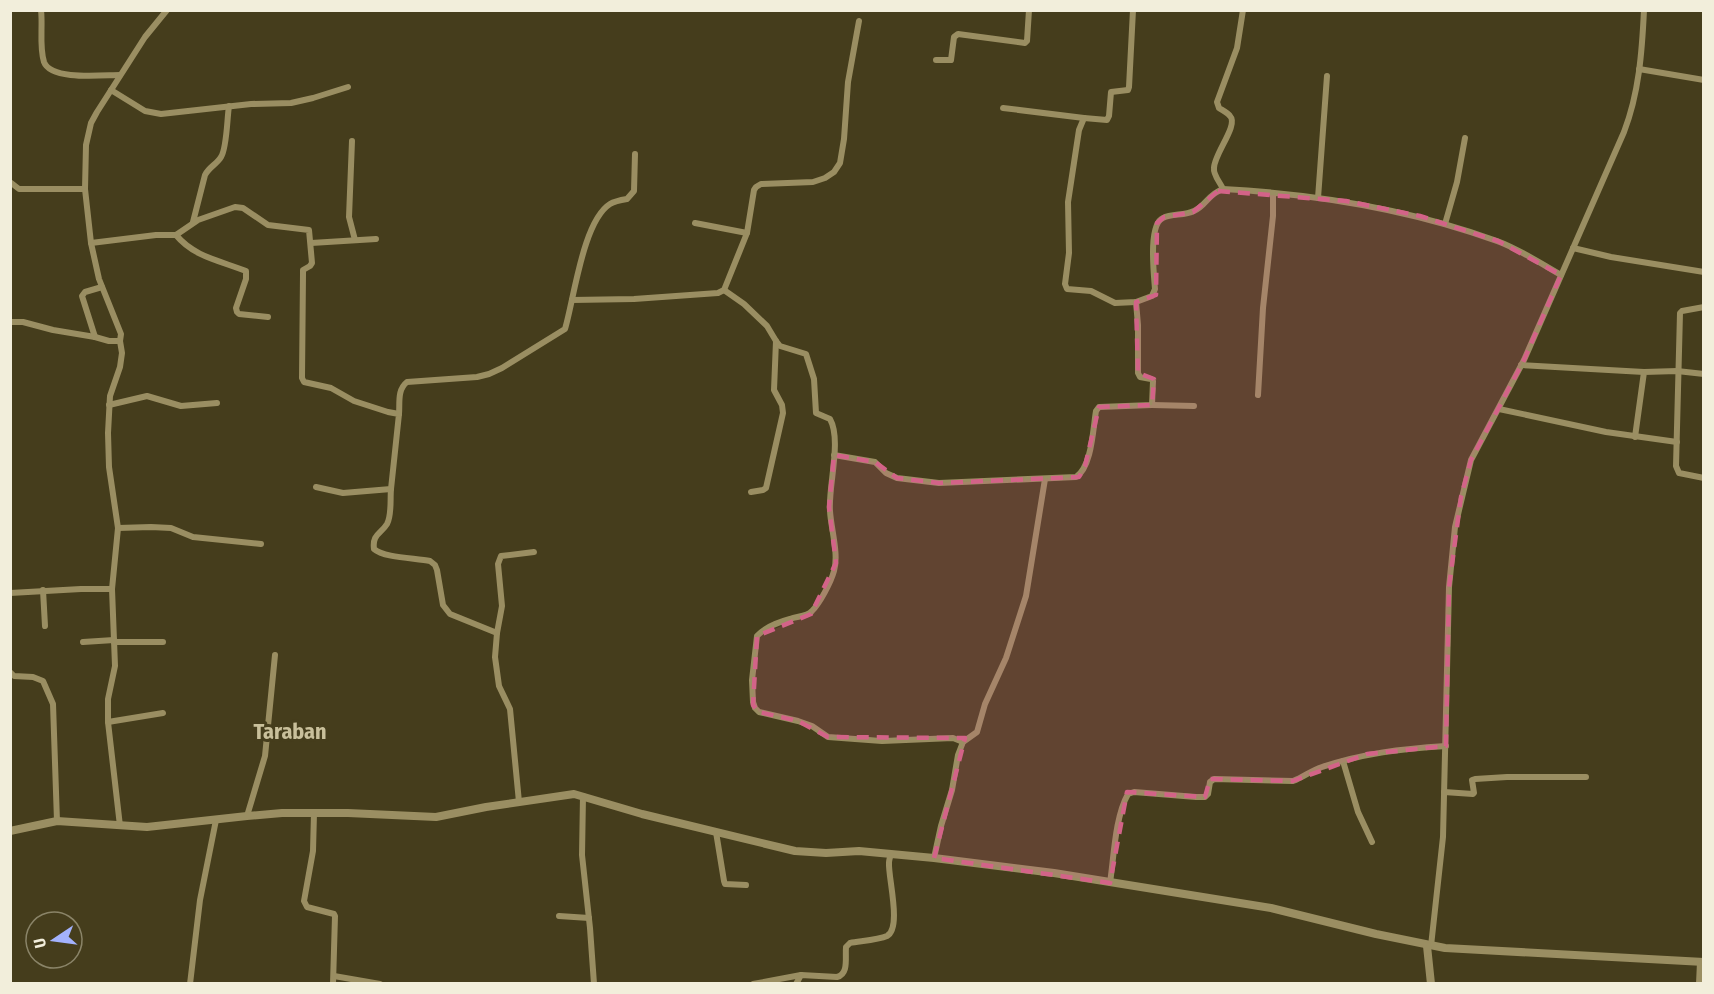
<svg xmlns="http://www.w3.org/2000/svg" width="1714" height="994" font-family="'Fira Sans Condensed',sans-serif">
	<style>
		.lines { fill: none; stroke-linecap: round; stroke-linejoin: round }
		.minor { stroke: #9a8e62; stroke-width: 6 }
		.tertiary { stroke: #9a8e62; stroke-width: 8 }
		.marked { fill: #d36388; fill-opacity: 0.2; stroke: #d36388; stroke-width: 4.5; stroke-dasharray: 12 8; stroke-linejoin: round }
		.labels { text-anchor: middle; dominant-baseline: central; stroke-width: 6; stroke-linejoin: round; paint-order: stroke }
		.quarter-label { font-size: 22px; font-weight: bold; fill: #c9c09b; stroke: #453d1c }
	</style>
	<rect width="100%" height="100%" fill="#453d1c"/>
	<g class="lines">
		<g class="minor">
			<path d="M41 10C43 27 39 46 44 62 51 81 103 75 120 75"/>
			<path d="M1133 10 1129 87 1128 90 1111 92 1109 116 1107 120 1084 118 1079 130 1068 202 1069 253 1065 284 1067 289 1091 291 1115 303 1136 302 1152 296 1155 289C1154 275 1148 224 1163 218 1172 213 1184 216 1194 211 1206 206 1208 194 1223 189 1316 194 1409 209 1497 241 1519 249 1540 263 1561 275"/>
			<path d="M936 60H951L954 37 958 34 1025 43 1027 41 1029 10"/>
			<path d="M1639 69 1704 80"/>
			<path d="M111 90 145 111 161 114 251 104 291 103 313 98 348 87"/>
			<path d="M1003 108 1084 118"/>
			<path d="M352 141 349 217 355 240"/>
			<path d="M10 182 19 189H85"/>
			<path d="M1223 189C1220 182 1213 175 1214 168 1214 154 1239 125 1230 116 1228 113 1222 110 1219 108L1217 102 1237 48 1243 10"/>
			<path d="M1318 198 1327 76"/>
			<path d="M193 222 205 175C209 167 217 164 221 157 227 148 227 118 229 106"/>
			<path d="M695 223 747 233"/>
			<path d="M1445 224 1457 182 1465 138"/>
			<path d="M176 235C194 257 221 261 246 271V279L236 308 237 312 239 314 268 317"/>
			<path d="M91 243 156 235H176L198 220 235 207 243 208 268 225 309 230 312 263 310 266 303 270V274L302 378 304 382 331 388 354 401 388 412 399 414 391 489 343 493 316 487"/>
			<path d="M311 243 376 239"/>
			<path d="M1573 248 1611 257 1704 272"/>
			<path d="M724 290 744 304 767 326 776 341 780 346 806 354 814 379 816 413 830 419C842 440 828 487 830 511 831 529 839 554 834 571 831 582 820 603 812 611 807 617 797 616 790 619 779 622 765 627 757 636L752 680 753 702 755 708 759 712 798 721 812 726 828 737 882 741 953 738 963 742"/>
			<path d="M572 300 634 299 718 293 724 290 747 233 754 190 756 187 761 184 813 182 825 178 834 172 840 163 844 139 848 82 859 21"/>
			<path d="M1704 307 1682 311 1680 313 1676 466 1679 473 1704 478"/>
			<path d="M10 322H23L53 330 95 337 109 341H120L121 334 99 279 91 243 85 189 86 145 91 123 97 112 145 37 167 10"/>
			<path d="M95 337 82 296 85 292 102 287"/>
			<path d="M1521 365 1644 372"/>
			<path d="M1258 395 1263 308 1273 216V193"/>
			<path d="M109 405 147 396 181 406 217 403"/>
			<path d="M1152 405 1194 406"/>
			<path d="M1499 409 1606 432 1677 442"/>
			<path d="M399 414C400 403 397 390 407 382L477 377 489 374 502 368 565 329C574 299 583 221 610 204 615 201 621 200 627 199L634 191 635 154"/>
			<path d="M1635 437 1644 372 1677 371 1704 374"/>
			<path d="M834 455 875 462 886 473 897 478 939 483 1076 477C1092 467 1093 428 1096 411L1099 407 1152 405 1153 381 1151 379 1140 377 1138 373V325L1136 302"/>
			<path d="M391 489C390 499 392 515 387 524 381 534 372 534 374 549 384 558 416 558 430 561L435 565 437 570 443 605 450 614 497 633"/>
			<path d="M751 492 763 490 766 488 783 413 782 405 774 390 776 341"/>
			<path d="M118 528 151 527 171 528 193 537 261 544"/>
			<path d="M112 589 118 528 109 467 108 433 110 396 120 367 122 353 120 341"/>
			<path d="M43 590 45 626"/>
			<path d="M10 593 81 589H112L115 666 108 699V722L120 826"/>
			<path d="M83 642 114 640"/>
			<path d="M114 642H163"/>
			<path d="M10 672 14 676 33 677 43 681 53 704 57 821"/>
			<path d="M108 722 163 713"/>
			<path d="M1343 761 1358 812 1372 842"/>
			<path d="M1444 792 1473 794 1474 793 1472 780 1475 779 1507 777H1586"/>
			<path d="M583 796 582 855 590 928 594 984"/>
			<path d="M519 802 510 709 499 686 495 657 497 633 502 606 498 564 501 556 534 552"/>
			<path d="M314 813 313 851 304 901 307 907 334 914 335 916 333 984"/>
			<path d="M247 816 265 756 275 655"/>
			<path d="M716 832 724 881 725 884 746 885"/>
			<path d="M934 858 941 826 952 790 958 755 963 742 977 732 985 704 1006 658 1026 596 1045 479"/>
			<path d="M1110 883C1114 856 1115 817 1128 794L1134 792 1196 797H1205L1208 794 1210 782 1214 779 1293 781C1304 777 1310 771 1322 767 1364 753 1401 749 1446 746"/>
			<path d="M559 916 589 918"/>
			<path d="M1431 946 1443 837 1449 587 1455 527 1471 460 1524 360 1624 132C1639 93 1642 52 1644 10"/>
			<path d="M334 976 380 984"/>
			<path d="M190 984 200 900 216 820"/>
			<path d="M753 984 801 975"/>
			<path d="M796 984 801 975 837 977C849 974 845 958 846 947L850 943C861 941 878 940 887 936 902 928 888 877 889 863 889 860 890 857 891 854"/>
			<path d="M1699 984 1700 962"/>
		</g>
		<g class="tertiary">
			<path d="M10 831 57 821 147 827 247 816 282 813H348L436 817 486 807 574 794 642 814 795 851 826 853 859 851 934 858 1054 873 1271 908 1376 934 1445 948 1704 962"/>
			<path d="M1427 946 1431 984"/>
		</g>
	</g>
	<path class="marked" d="M1218 191 1346 201 1420 216 1498 241 1561 275 1524 360 1471 460 1461 497 1449 587 1446 746 1367 754 1293 781 1210 779 1205 797 1127 792 1110 883 934 858 965 738 828 737 798 721 759 712 753 705 757 636 811 614 836 563 829 507 834 455 875 462 897 478 939 483 1079 477 1085 466 1099 407 1152 405 1154 379 1138 373 1136 302 1156 295 1157 223 1164 217 1193 212Z"/>
	<g class="labels">
		<g class="quarter-label">
			<text x="290" y="731">Taraban</text>
		</g>
	</g>
	<rect width="1714" height="994" fill="none" stroke="#f2eedb" stroke-width="24"/>
	<g transform="translate(54 940) rotate(257)"><circle r="28" fill="#453d1c" stroke="#8a8468" stroke-width="1.5"/>
	<path d="M0-4.5L10 22L0 15L-10 22Z" fill="#a3b2fd"/>
	<text y="-9" font-size="16" font-weight="bold" text-anchor="middle" fill="#f2eedb">U</text>
	</g>
</svg>
